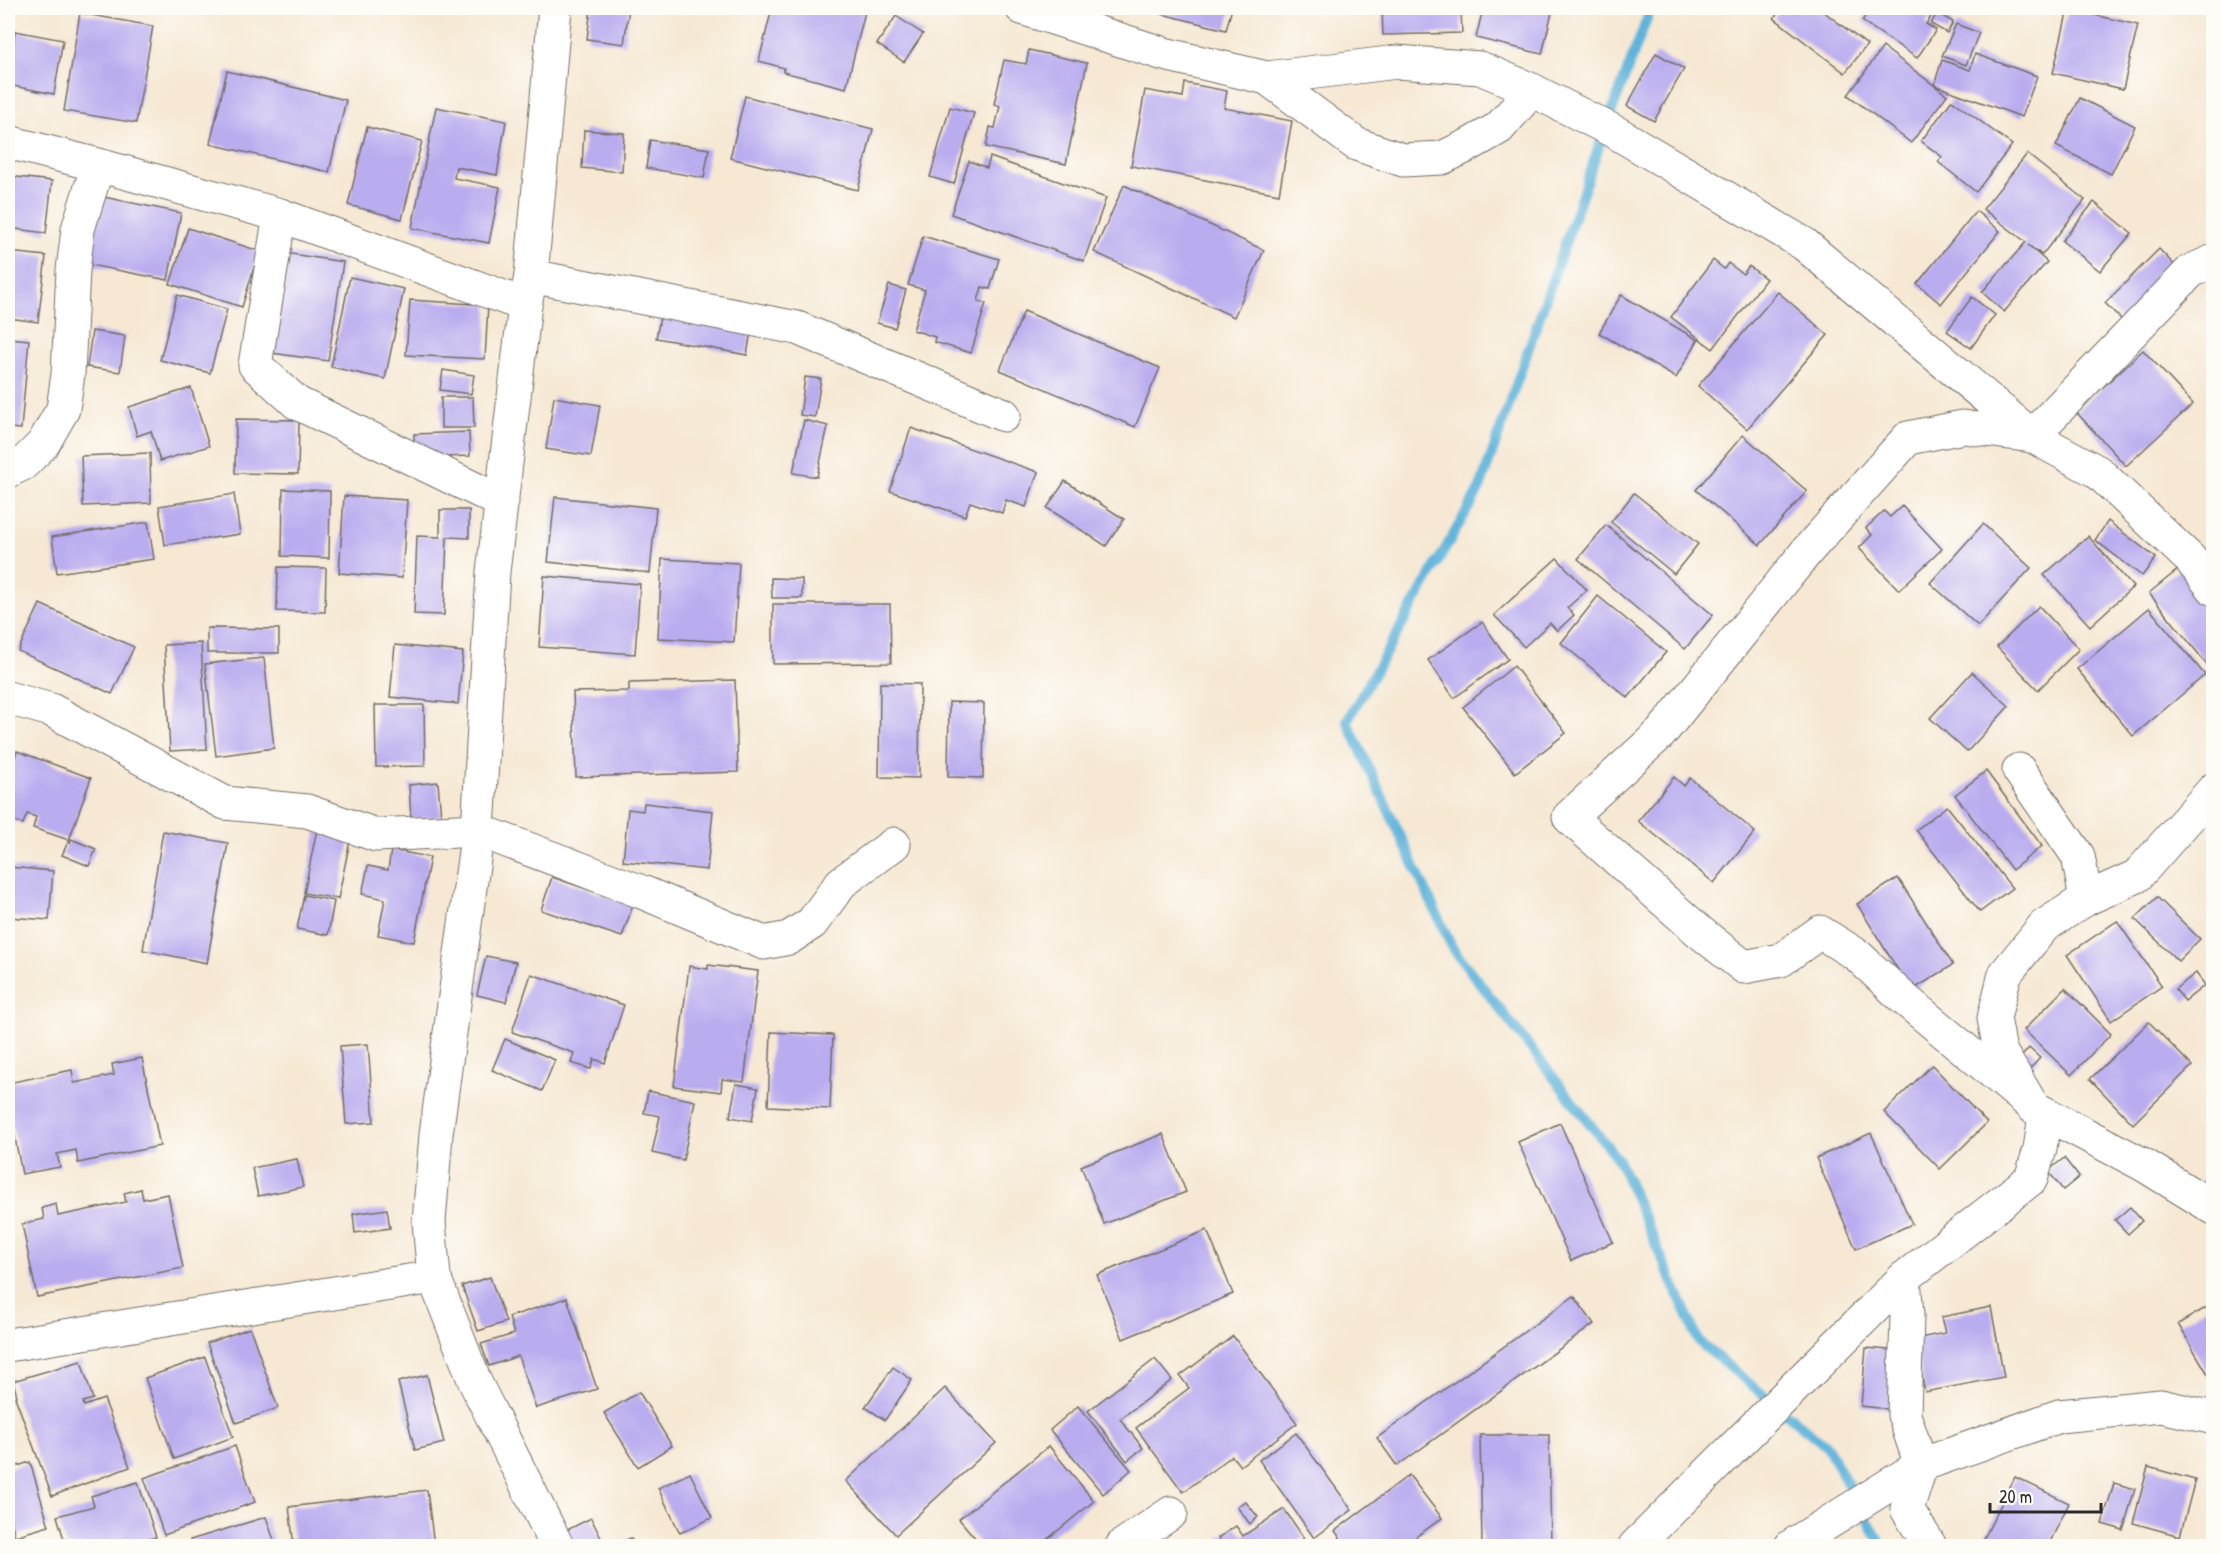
<svg xmlns="http://www.w3.org/2000/svg" width="2221" height="1554" font-family="'Patrick Hand',sans-serif">
	<style>
		.lines { fill: none; stroke-linecap: round; stroke-linejoin: round }
		.stream { stroke: #5eb4db; stroke-width: 10 }
		.building { fill: #b9acef }
		.street-casing { stroke: #726d66; stroke-width: 35 }
		.street { stroke: #fff; stroke-width: 33 }
	</style>
	<rect width="100%" height="100%" fill="#fdfcf7"/>
	<filter id="ink" filterUnits="userSpaceOnUse"><feTurbulence type="fractalNoise" baseFrequency=".0167" numOctaves="2"/><feDisplacementMap in="SourceGraphic" scale="12" xChannelSelector="R" yChannelSelector="G"/><feConvolveMatrix kernelMatrix="1 2 1 2 8 2 1 2 1" color-interpolation-filters="sRGB"/></filter>
	<filter id="wash" filterUnits="userSpaceOnUse"><feTurbulence type="fractalNoise" baseFrequency=".008" numOctaves="4" result="noise"/><feDisplacementMap in="SourceGraphic" scale="24" xChannelSelector="R" yChannelSelector="G"/><feGaussianBlur stdDeviation="1.35" result="paint"/><feColorMatrix in="noise" values="0 0 0 0 0 0 0 0 0 0 0 0 0 0 0 0 0 1.4 0 .05"/><feComposite in="paint" operator="in"/></filter>
	<g filter="url(#wash)">
		<rect width="100%" height="100%" fill="#f6e8d3"/>
		<g class="lines">
			<path class="stream" d="M1651 8 1600 143 1480 488 1347 721 1453 949 1619 1161 1699 1342 1827 1447 1882 1546"/>
		</g>
		<g id="blocks">
			<g class="building">
				<path d="M591 8H629L624 44 587 39Z"/>
				<path d="M772 8H866L846 88 783 72 784 68 759 61Z"/>
				<path d="M1151 8H1232L1226 30 1150 11Z"/>
				<path d="M1382 8H1458V10H1461L1462 33 1383 35Z"/>
				<path d="M1483 8H1553L1542 54 1476 38Z"/>
				<path d="M1782 8H1819L1867 45 1845 73 1774 18Z"/>
				<path d="M1871 8H1902L1905 10 1907 8H1920L1932 15 1926 24 1936 30 1917 58 1862 21Z"/>
				<path d="M2068 9 2138 25 2123 89 2053 73Z"/>
				<path d="M80 13 153 26 136 123 64 111Z"/>
				<path d="M1937 13 1953 22 1947 33 1931 24Z"/>
				<path d="M896 16 923 34 904 62 877 44Z"/>
				<path d="M1956 24 1979 33 1966 65 1942 56Z"/>
				<path d="M15 31 63 40 54 94 8 85Z"/>
				<path d="M1883 47 1947 95 1911 143 1848 95Z"/>
				<path d="M1029 50 1087 63 1066 164 986 147 990 127 995 128 1000 106 994 104 1004 60 1026 64Z"/>
				<path d="M1656 53 1684 69 1654 121 1627 106Z"/>
				<path d="M1975 54 2037 76 2022 117 1934 85 1942 60 1970 70Z"/>
				<path d="M227 71 346 100 329 172 210 144Z"/>
				<path d="M1185 83 1227 91 1224 108 1292 121 1279 194 1131 166 1145 90 1183 97Z"/>
				<path d="M745 96 873 129 858 190 730 158Z"/>
				<path d="M2080 98 2135 126 2111 174 2056 146Z"/>
				<path d="M1952 100 2012 145 1976 192 1938 162 1942 157 1921 141Z"/>
				<path d="M436 107 506 121 497 175 456 167 454 178 500 187 489 243 412 228Z"/>
				<path d="M950 107 974 113 954 184 930 177Z"/>
				<path d="M367 127 422 141 402 219 348 205Z"/>
				<path d="M584 130 624 133 622 172 582 168Z"/>
				<path d="M650 140 709 149 704 178 646 168Z"/>
				<path d="M2027 154 2085 200 2042 255 2028 245 2047 262 2004 312 1982 292 2026 242 1983 209Z"/>
				<path d="M990 157 1106 198 1084 261 951 214 969 161 987 168Z"/>
				<path d="M8 176 52 181 46 233 8 228Z"/>
				<path d="M1124 185 1264 250 1234 317 1094 252Z"/>
				<path d="M99 196 181 213 168 280 85 264Z"/>
				<path d="M2094 202 2132 233 2100 271 2062 241Z"/>
				<path d="M1976 211 2000 231 1941 304 1917 284Z"/>
				<path d="M188 228 259 251 242 307 170 284Z"/>
				<path d="M923 236 999 259 990 289 982 287 978 301 986 303 971 353 934 342 935 337 913 330 925 290 908 285Z"/>
				<path d="M2159 249 2182 273 2128 326 2105 303Z"/>
				<path d="M8 252 46 256 38 322 8 318Z"/>
				<path d="M285 253 343 262 328 361 272 353Z"/>
				<path d="M1713 260 1724 269 1728 263 1743 274 1749 266 1766 279 1713 349 1671 317Z"/>
				<path d="M350 277 404 289 385 379 331 367Z"/>
				<path d="M889 285 906 290 895 328 877 323Z"/>
				<path d="M1778 292 1828 335 1747 429 1698 386Z"/>
				<path d="M177 295 227 309 210 373 160 360Z"/>
				<path d="M1621 295 1698 340 1676 378 1599 333Z"/>
				<path d="M1972 297 1995 315 1971 348 1947 331Z"/>
				<path d="M410 300 488 305 485 359 406 355Z"/>
				<path d="M663 302 753 320 747 355 656 338Z"/>
				<path d="M1024 311 1160 368 1135 427 1000 370Z"/>
				<path d="M92 331 125 336 120 372 87 367Z"/>
				<path d="M8 338 29 340 21 429 8 428Z"/>
				<path d="M2143 350 2193 404 2126 466 2076 412Z"/>
				<path d="M443 370 474 375 471 394 440 390Z"/>
				<path d="M805 377 821 379 815 417 800 415Z"/>
				<path d="M191 388 209 446 160 461 151 431 137 436 129 407Z"/>
				<path d="M441 397H473L474 428H441Z"/>
				<path d="M554 397 600 405 591 456 546 449Z"/>
				<path d="M236 419 299 420 298 474 235 473Z"/>
				<path d="M804 420 828 426 817 477 793 473Z"/>
				<path d="M911 428 1038 472 1026 507 1006 500 1002 513 970 502 965 516 890 491Z"/>
				<path d="M469 432 470 456 415 458 414 434Z"/>
				<path d="M1743 435 1807 491 1760 545 1696 490Z"/>
				<path d="M150 453 151 503 83 506 81 456Z"/>
				<path d="M1065 481 1124 519 1106 546 1047 508Z"/>
				<path d="M283 489 330 491 329 558 282 556Z"/>
				<path d="M1634 493 1698 544 1674 574 1611 522Z"/>
				<path d="M234 494 240 534 165 545 159 506Z"/>
				<path d="M344 496 407 500 402 578 339 573Z"/>
				<path d="M555 497 656 508 650 573 548 562Z"/>
				<path d="M1902 506 1942 549 1899 590 1859 548 1872 535 1866 528 1884 511 1890 517Z"/>
				<path d="M440 510H469V538L447 537 444 615 414 614 417 536 440 537Z"/>
				<path d="M2108 521 2156 558 2142 576 2095 540Z"/>
				<path d="M148 522 154 559 57 573 52 537Z"/>
				<path d="M1983 524 2031 568 1978 626 1930 583Z"/>
				<path d="M1606 525 1713 615 1685 649 1578 559Z"/>
				<path d="M2088 536 2133 587 2090 626 2044 575Z"/>
				<path d="M1557 558 1587 590 1567 608 1574 615 1557 631 1550 623 1524 647 1494 615Z"/>
				<path d="M662 559 739 563 734 642 658 638Z"/>
				<path d="M2185 564 2214 599V673L2149 593Z"/>
				<path d="M278 567 326 568 325 612 277 611Z"/>
				<path d="M544 576 640 584 635 654 539 647Z"/>
				<path d="M771 578 802 579V598H772Z"/>
				<path d="M1598 596 1666 652 1628 698 1561 643Z"/>
				<path d="M40 604 134 647 112 694 18 651Z"/>
				<path d="M773 604H890L891 663 773 664Z"/>
				<path d="M2039 606 2079 649 2038 690 1997 647Z"/>
				<path d="M2149 608 2205 675 2133 736 2077 669Z"/>
				<path d="M1482 622 1508 659 1454 698 1428 660Z"/>
				<path d="M207 628 279 629V653H207Z"/>
				<path d="M201 643 207 749 170 751 164 645Z"/>
				<path d="M395 645 463 652 458 704 390 697Z"/>
				<path d="M264 658 274 748 216 756 205 664Z"/>
				<path d="M1514 666 1566 733 1515 773 1463 707Z"/>
				<path d="M1972 672 2009 706 1967 752 1930 718Z"/>
				<path d="M735 680 738 772 576 777 573 692 629 691V683Z"/>
				<path d="M880 683 920 684 919 778 879 777Z"/>
				<path d="M949 702 984 703 983 778 948 777Z"/>
				<path d="M375 705H424L425 766 376 767Z"/>
				<path d="M17 751 91 778 69 840 33 828 36 817 27 814 23 824 8 819V778Z"/>
				<path d="M1986 771 2042 846 2012 870 1955 795Z"/>
				<path d="M1674 777 1684 786 1690 778 1755 832 1714 883 1638 821Z"/>
				<path d="M438 782 441 817 411 819 409 785Z"/>
				<path d="M644 803 713 811 707 870 623 861 628 809 643 811Z"/>
				<path d="M1947 806 2012 888 1980 912 1916 830Z"/>
				<path d="M317 829 351 836 338 899 304 893Z"/>
				<path d="M163 831 228 843 207 963 143 950Z"/>
				<path d="M71 839 96 849 89 866 62 855 68 842 70 843Z"/>
				<path d="M391 850 430 857 414 942 378 935 385 899 362 894 368 866 388 870Z"/>
				<path d="M8 867 53 871 49 920 8 917Z"/>
				<path d="M552 877 633 905 622 937 541 910Z"/>
				<path d="M1898 878 1953 965 1911 991 1857 904Z"/>
				<path d="M304 895 334 901 328 935 297 929Z"/>
				<path d="M2157 897 2200 939 2178 961 2135 919Z"/>
				<path d="M2117 921 2162 986 2111 1021 2067 955Z"/>
				<path d="M486 956 516 962 506 1002 477 995Z"/>
				<path d="M708 965 758 971 744 1082 722 1079 721 1092 674 1086 689 966 708 969Z"/>
				<path d="M2196 973 2205 985 2185 1001 2175 989Z"/>
				<path d="M531 974 624 1005 605 1063 594 1059 591 1069 571 1063 574 1053 512 1032Z"/>
				<path d="M2065 988 2111 1034 2071 1075 2024 1030Z"/>
				<path d="M2149 1022 2192 1066 2133 1124 2090 1079Z"/>
				<path d="M771 1032 833 1035 830 1109 768 1106Z"/>
				<path d="M505 1039 555 1060 542 1091 492 1070Z"/>
				<path d="M368 1044 374 1122 346 1124 340 1046Z"/>
				<path d="M2029 1048 2040 1058 2027 1072 2016 1063Z"/>
				<path d="M142 1058 160 1146 78 1163 76 1150 57 1154 60 1167 22 1174 8 1102V1083L72 1070 74 1083 114 1075 112 1064Z"/>
				<path d="M1932 1065 1987 1123 1940 1169 1884 1112Z"/>
				<path d="M736 1084 758 1088 752 1121 730 1117Z"/>
				<path d="M648 1091 695 1101 683 1160 652 1153 660 1116 644 1113Z"/>
				<path d="M1560 1123 1613 1242 1571 1261 1518 1142Z"/>
				<path d="M1871 1133 1912 1224 1856 1249 1816 1158Z"/>
				<path d="M1163 1134 1186 1192 1104 1224 1081 1166Z"/>
				<path d="M2064 1158 2079 1177 2063 1190 2048 1171Z"/>
				<path d="M297 1159 303 1187 258 1196 252 1168Z"/>
				<path d="M141 1189 143 1199 168 1194 183 1268 37 1297 22 1224 44 1219 42 1208 56 1204 58 1216 126 1202 124 1193Z"/>
				<path d="M2130 1207 2142 1221 2128 1234 2115 1220Z"/>
				<path d="M387 1209 390 1228 355 1233 353 1214Z"/>
				<path d="M1207 1230 1233 1294 1123 1339 1097 1275Z"/>
				<path d="M490 1277 506 1322 478 1331 462 1286Z"/>
				<path d="M1574 1296 1594 1324 1397 1466 1377 1438Z"/>
				<path d="M567 1298 597 1389 536 1408 518 1356 489 1366 481 1344 514 1334 509 1317Z"/>
				<path d="M2214 1303V1378L2211 1379 2178 1324Z"/>
				<path d="M1991 1307 2004 1377 1925 1392 1914 1339 1945 1333 1941 1317Z"/>
				<path d="M250 1328 278 1408 236 1423 207 1343Z"/>
				<path d="M1233 1336 1297 1423 1240 1466 1232 1456 1183 1492 1136 1428 1189 1388 1180 1376Z"/>
				<path d="M1866 1348 1901 1351 1896 1410 1861 1406Z"/>
				<path d="M205 1357 233 1437 174 1459 145 1378Z"/>
				<path d="M1155 1359 1172 1380 1120 1419 1143 1448 1127 1461 1088 1411Z"/>
				<path d="M81 1361 93 1399 83 1402 84 1406 104 1399 130 1467 52 1496 15 1397 17 1396 13 1381Z"/>
				<path d="M893 1367 912 1380 885 1420 865 1407Z"/>
				<path d="M427 1375 444 1443 415 1450 398 1382Z"/>
				<path d="M945 1388 996 1443 896 1535 846 1481Z"/>
				<path d="M639 1392 672 1446 638 1467 604 1413Z"/>
				<path d="M1078 1406 1131 1470 1103 1494 1050 1430Z"/>
				<path d="M1296 1433 1352 1510 1314 1538 1259 1460Z"/>
				<path d="M1480 1435H1549L1551 1545 1482 1546Z"/>
				<path d="M235 1446 255 1502 164 1535 144 1478Z"/>
				<path d="M1049 1446 1094 1501 1039 1546H982L959 1519Z"/>
				<path d="M30 1462 49 1526 15 1536 8 1510V1469Z"/>
				<path d="M2148 1467 2195 1480 2180 1536 2133 1523Z"/>
				<path d="M690 1473 712 1518 680 1533 658 1488Z"/>
				<path d="M1409 1475 1442 1518 1403 1546H1337L1343 1542 1335 1531Z"/>
				<path d="M2015 1477 2069 1503 2048 1546H1980Z"/>
				<path d="M138 1482 156 1537 126 1546H66L57 1516 94 1506 91 1496Z"/>
				<path d="M2114 1483 2135 1489 2123 1530 2102 1524Z"/>
				<path d="M427 1490 434 1546H294L289 1507Z"/>
				<path d="M1245 1501 1258 1517 1250 1524 1237 1507Z"/>
				<path d="M1284 1509 1304 1538 1293 1546H1223L1218 1538 1236 1526 1243 1536Z"/>
				<path d="M266 1517 276 1546H192L190 1540Z"/>
				<path d="M591 1518 605 1546H575L567 1530Z"/>
				<path d="M631 1538 635 1546H614Z"/>
			</g>
		</g>
	</g>
	<g filter="url(#ink)">
		<use href="#blocks" fill-opacity="0" stroke="#726d66" stroke-width="1.5"/>
		<g class="lines">
			<g class="street-casing">
				<g id="street">
					<path d="M555 8 531 276 525 305 493 572 478 830 436 1134 429 1222 434 1277 475 1382 557 1546"/>
					<path d="M1022 8 1164 54 1267 78 1397 62 1480 68 1532 90 1617 133 1804 244 2032 436 2098 472 2190 559 2214 589"/>
					<path d="M1267 78 1356 144 1403 160 1442 158 1469 145 1499 128 1532 90"/>
					<path d="M8 142 98 165 280 215 525 305"/>
					<path d="M280 215 255 365 297 403 502 502"/>
					<path d="M531 276 797 328 1004 415"/>
					<path d="M2032 436 2191 271 2214 261"/>
					<path d="M8 471 23 464 43 444 63 409 68 374 73 270 78 229 98 165"/>
					<path d="M8 698 51 710 225 803 307 811 376 835 478 830 642 892 764 943 789 938 812 923 841 883 894 844"/>
					<path d="M2019 770 2078 856 2086 899"/>
					<path d="M2214 789 2137 876 2086 899 2044 926 2005 974 1994 1018 2000 1051 2033 1107 2144 1165 2214 1208"/>
					<path d="M1904 1278 1907 1316 1904 1415 1921 1465 1907 1509 1930 1546"/>
					<path d="M8 1345 434 1277"/>
					<path d="M1122 1546 1171 1513"/>
					<path d="M1635 1546 1904 1278 2031 1179 2040 1149 2045 1116 1902 997 1857 955 1820 932 1781 960 1744 967 1701 933 1569 817 1661 733 1807 551 1908 438 1963 427 2032 436"/>
					<path d="M1791 1546 1921 1465 2059 1416 2161 1406 2214 1418"/>
				</g>
			</g>
			<use href="#street" class="street"/>
		</g>
	</g>
	<rect width="2221" height="1554" fill="none" stroke="#fdfcf7" stroke-width="30"/>
	<path d="M1990 1503v9h111v-9" fill="none" stroke="#2b2b2b" stroke-width="3"/>
	<text x="1999" y="1503" font-size="18" fill="#2b2b2b" stroke="#fdfcf7" stroke-width="4.5" paint-order="stroke">20 m</text>
</svg>
